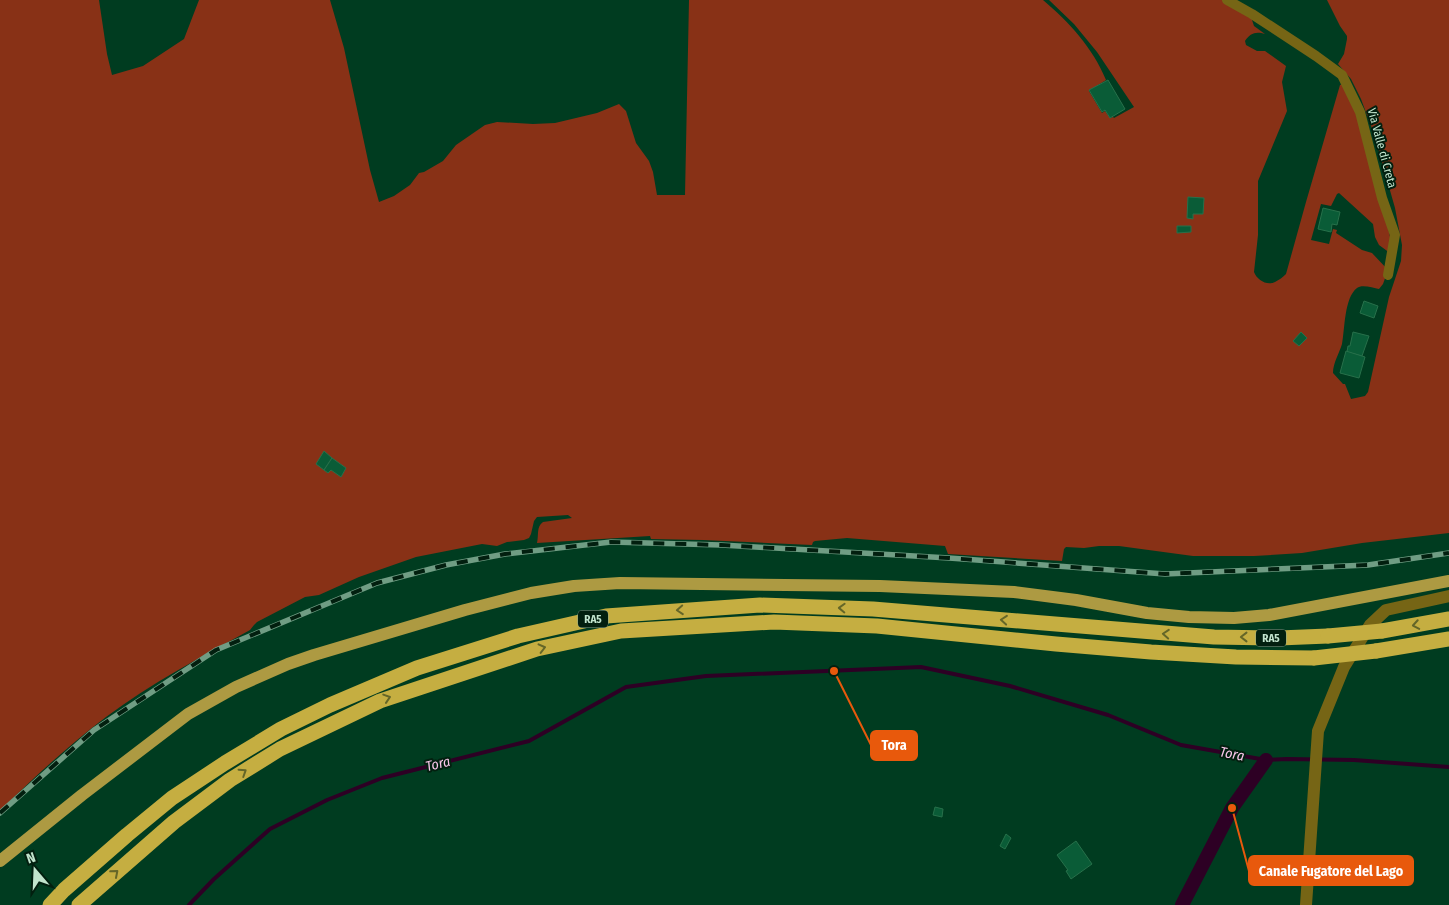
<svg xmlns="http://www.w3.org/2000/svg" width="1449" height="905" font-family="'Fira Sans Condensed',sans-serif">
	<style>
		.green { fill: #883116 }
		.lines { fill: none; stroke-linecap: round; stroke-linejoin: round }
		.stream { stroke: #2d0024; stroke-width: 4 }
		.canal { stroke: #2d0024; stroke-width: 14 }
		.building { fill: #0a5c37; stroke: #27704a }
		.minor { stroke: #766515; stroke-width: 10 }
		.tertiary { stroke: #766515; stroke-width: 12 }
		.primary { stroke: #ad9a42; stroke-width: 12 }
		.motorway { stroke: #c5ae41; stroke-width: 15 }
		.rail-casing { stroke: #709d84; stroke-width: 5.5 }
		.rail { stroke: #021f0f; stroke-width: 4; stroke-dasharray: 11; stroke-linecap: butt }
		.motorway-bridge { stroke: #c5ae41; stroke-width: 15 }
		.oneway { stroke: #646628 }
		.labels { text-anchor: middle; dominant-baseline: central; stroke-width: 4; stroke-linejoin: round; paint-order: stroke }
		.shield { fill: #021f0f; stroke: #88a994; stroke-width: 1 }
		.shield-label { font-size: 11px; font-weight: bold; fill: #c1e4cd }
		.street-label { font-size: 12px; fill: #c1e4cd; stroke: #021f0f }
		.water-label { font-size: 14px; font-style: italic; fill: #fac7eb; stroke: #021f0f }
		.leader { fill: none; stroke: #e8590c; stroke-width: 2 }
		.callout-dot { fill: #e8590c; stroke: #021f0f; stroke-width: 2 }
		.callout { fill: #e8590c; stroke: #e8590c; stroke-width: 2 }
		.callout-label { font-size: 14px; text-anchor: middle; font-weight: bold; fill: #fff }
	</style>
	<rect width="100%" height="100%" fill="#003c20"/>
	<path class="green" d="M0 0H99L107 54 112 75 143 66 184 39 199 0H330L344 48 370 170 379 202 394 196 410 185 419 173 424 172 443 161 456 145 485 125 497 122 533 124 555 123 597 113 619 104 626 111 636 143 649 161 653 172 657 195H685L689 0H1043C1069 22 1093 48 1106 80L1089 91 1102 113 1105 111 1110 118 1113 117 1114 118 1134 107 1097 52 1074 24 1049 0H1222L1251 17 1254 26 1265 34C1256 31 1250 33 1245 41L1246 45 1257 51H1265L1286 66 1282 82 1287 111 1258 181V235L1254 272C1257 280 1267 286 1275 282 1279 280 1283 277 1286 274L1306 202 1340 85 1347 82 1369 136 1394 256 1379 245 1375 237 1373 224 1339 193 1337 194 1331 206 1321 204 1311 240 1329 244 1333 229 1337 230 1336 233 1362 250 1372 253 1388 270 1383 284 1379 289C1373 288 1362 284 1357 288 1344 298 1345 329 1342 344 1339 354 1333 363 1333 373L1343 384H1345L1351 399 1365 396 1368 392 1389 297 1401 261 1402 245 1395 208 1374 134 1361 99 1351 79 1338 64 1344 54 1347 39V36L1340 26 1327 0H1449V533L1362 543 1302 553 1254 556H1193L1119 546H1099L1084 548 1066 547 1064 549 1062 561 948 554 945 546 847 538 815 541 813 542 812 545 703 540 651 539 650 536 537 543C539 535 536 527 543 522L572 518 568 515 537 517 534 521 531 534 529 538 524 540 507 542 497 546 482 544 416 557 359 577 319 595 305 597 257 622 254 625 250 630C201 657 150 684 106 717 68 746 33 778 0 811Z"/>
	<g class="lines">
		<path class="stream" d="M189 905 214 879 270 829 327 800 382 778 529 741 626 687 706 676 921 667 1010 686 1108 715 1181 745 1266 760 1287 759 1354 760 1449 767"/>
		<path class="canal" d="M1182 905 1232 808 1266 760"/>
	</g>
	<g class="building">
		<path d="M1108 80 1125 109 1110 118 1105 110 1102 112 1089 90Z"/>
		<path d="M1188 197 1204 198 1203 214H1193V219L1187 218Z"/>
		<path d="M1323 208 1340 212 1337 225 1332 224 1331 232 1318 229Z"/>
		<path d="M1177 226H1191V232L1177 233Z"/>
		<path d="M1364 301 1378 306 1374 318 1360 313Z"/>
		<path d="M1301 332 1307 338 1299 346 1293 341Z"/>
		<path d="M1353 332 1369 336 1362 356 1347 352 1348 346H1350Z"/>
		<path d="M1346 351 1365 357 1359 378 1340 373Z"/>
		<path d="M324 451 332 458 324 470 316 464Z"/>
		<path d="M332 458 346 468 341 477 331 470 328 473 324 470Z"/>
		<path d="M935 807 943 809 942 817 933 815Z"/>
		<path d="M1006 834 1011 838 1005 849 1000 846Z"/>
		<path d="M1076 841 1092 864 1071 879 1066 871 1068 870 1057 855Z"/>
	</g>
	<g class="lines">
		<path class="minor" d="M1227 0 1252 14 1316 56 1342 75 1360 112 1382 198 1395 235 1388 275"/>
		<path class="tertiary" d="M1306 905 1318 731 1344 667 1370 625 1386 610 1449 596"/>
		<path class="primary" d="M0 861 82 795 188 714 236 687 288 664 314 655 465 610 531 593 574 586 620 583 880 586 1014 592 1076 600 1147 613 1189 617 1234 618 1269 615 1449 581"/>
		<g class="motorway">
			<path d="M1382 631 1449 619"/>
			<path d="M1376 651 1449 639"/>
			<path d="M50 905 64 890 127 835 172 798 225 763 281 729 330 705 417 668 518 636 606 616 760 605 873 609 1214 637 1279 638 1328 636"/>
			<path d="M79 905 174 822 230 780 280 749 380 701 537 649 621 631 774 622 877 626 1056 644 1151 652 1236 657 1314 658"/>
		</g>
		<g class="rail-casing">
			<path id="rail" d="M0 813 94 730 216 650 377 583 446 565 505 554 611 542 721 545 949 558 1165 574 1368 565 1449 553"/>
		</g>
		<use href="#rail" class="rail"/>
		<g class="motorway-bridge">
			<path d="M1328 636 1382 631"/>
			<path d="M1314 658 1376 651"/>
		</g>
	</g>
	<defs><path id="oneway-chevron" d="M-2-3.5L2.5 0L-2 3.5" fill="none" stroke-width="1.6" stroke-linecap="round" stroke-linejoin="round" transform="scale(1.25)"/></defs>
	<g class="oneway">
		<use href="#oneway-chevron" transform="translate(842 608) rotate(-178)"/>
		<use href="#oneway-chevron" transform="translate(680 610) rotate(176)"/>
		<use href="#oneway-chevron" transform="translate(1004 620) rotate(-175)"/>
		<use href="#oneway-chevron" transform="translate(1416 625) rotate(170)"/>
		<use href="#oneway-chevron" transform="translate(1166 634) rotate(-176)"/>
		<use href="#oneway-chevron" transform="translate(1244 637) rotate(-180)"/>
		<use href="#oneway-chevron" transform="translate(542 648) rotate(-14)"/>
		<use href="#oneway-chevron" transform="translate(387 698) rotate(-18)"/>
		<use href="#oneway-chevron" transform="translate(243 772) rotate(-33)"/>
		<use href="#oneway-chevron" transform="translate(115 873) rotate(-41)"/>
	</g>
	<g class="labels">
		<g class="shield">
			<rect x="578" y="610.5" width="30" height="17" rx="4"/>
			<rect x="1256" y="629.5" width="30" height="17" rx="4"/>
		</g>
		<g class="shield-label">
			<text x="593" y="619">RA5</text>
			<text x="1271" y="638">RA5</text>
		</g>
		<g class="street-label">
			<text transform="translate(1382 148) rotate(75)">Via Valle di Creta</text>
		</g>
		<g class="water-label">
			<text transform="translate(1232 754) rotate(11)">Tora</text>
			<text transform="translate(438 764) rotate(-14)">Tora</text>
		</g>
	</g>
	<path class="leader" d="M834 671L871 745M1232 808L1249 871"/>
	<g class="callout-dot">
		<circle cx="834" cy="671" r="5"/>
		<circle cx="1232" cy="808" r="5"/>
	</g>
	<g class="callout">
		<rect x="871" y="731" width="46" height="29" rx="5"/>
		<rect x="1249" y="856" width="164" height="29" rx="5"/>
	</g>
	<g class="callout-label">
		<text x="894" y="750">Tora</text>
		<text x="1331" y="876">Canale Fugatore del Lago</text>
	</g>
	<g transform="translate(35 870) rotate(341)" stroke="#021f0f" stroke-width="4" paint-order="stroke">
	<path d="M0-4L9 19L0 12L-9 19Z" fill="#c1e4cd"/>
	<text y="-8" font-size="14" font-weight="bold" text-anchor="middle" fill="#c1e4cd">N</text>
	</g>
</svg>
